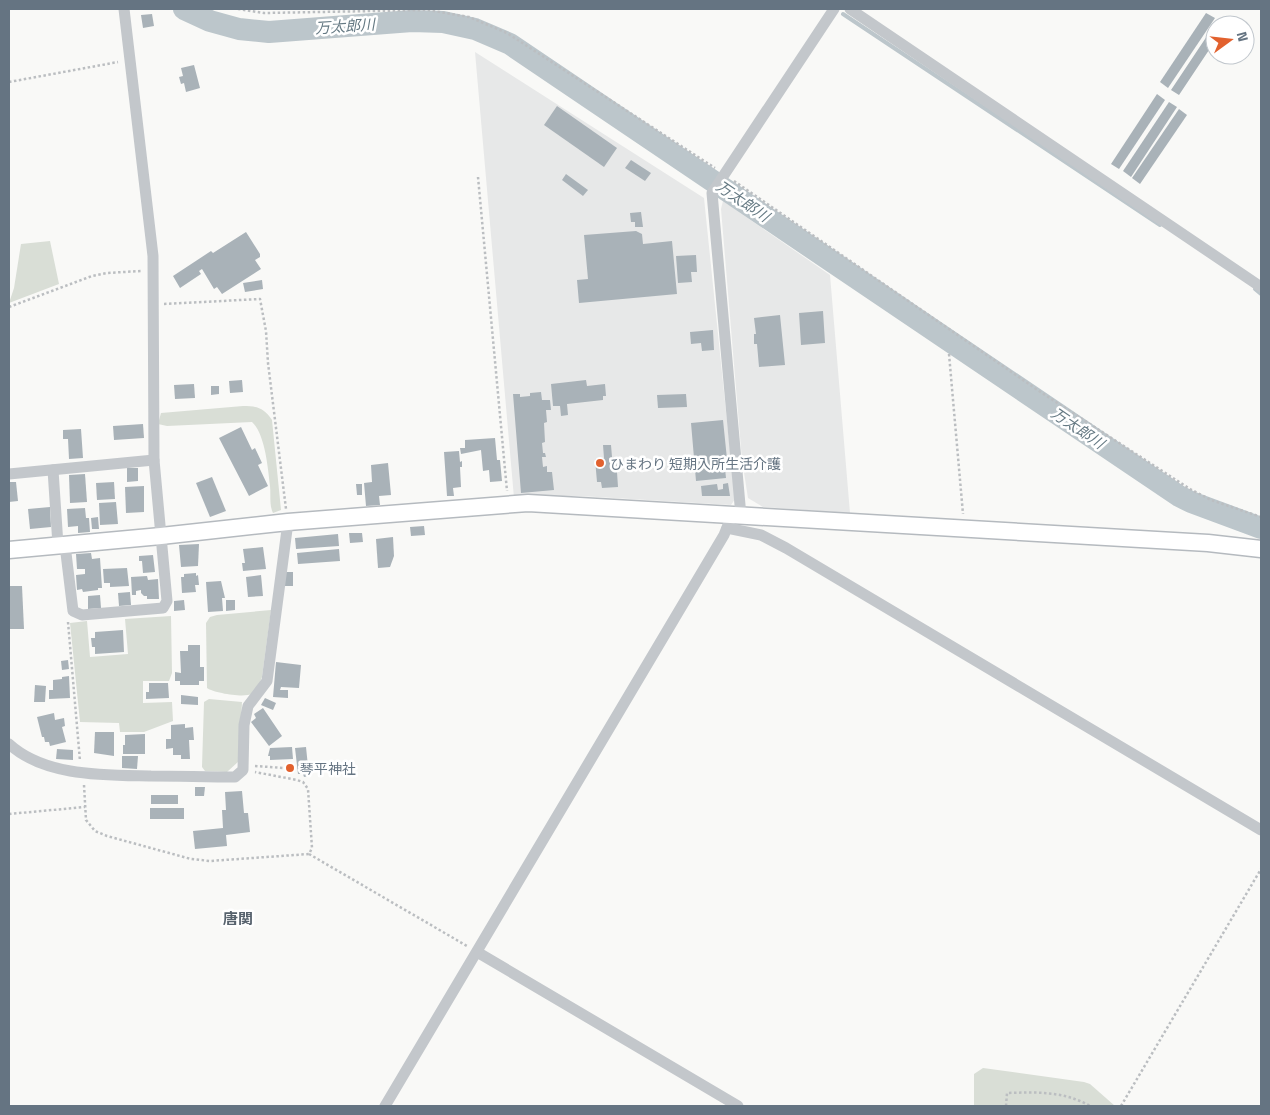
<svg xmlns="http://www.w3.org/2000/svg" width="1270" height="1115" font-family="'Titillium Web','Noto Sans JP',sans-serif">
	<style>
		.built { fill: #e7e8e8 }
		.green { fill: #d9ded6 }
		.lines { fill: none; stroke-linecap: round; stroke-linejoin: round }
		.stream { stroke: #bcc6cb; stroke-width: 4 }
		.river { stroke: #bcc6cb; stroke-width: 22 }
		.building { fill: #a9b2b8 }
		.secondary-casing { stroke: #b5babf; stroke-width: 19 }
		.path { stroke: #bbbec1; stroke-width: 2.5; stroke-dasharray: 2.5 2.5; stroke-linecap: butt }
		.street { stroke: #c3c7cb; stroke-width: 11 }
		.secondary { stroke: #fff; stroke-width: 16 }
		.poi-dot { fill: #e2612e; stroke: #fff; stroke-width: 2 }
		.labels { text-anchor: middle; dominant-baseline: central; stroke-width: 5; stroke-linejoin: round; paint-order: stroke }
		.poi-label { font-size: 14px; fill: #657482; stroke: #fff; text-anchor: start }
		.water-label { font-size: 15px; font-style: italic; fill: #657983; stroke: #fff }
		.neighbourhood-label { font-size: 15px; font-weight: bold; fill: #57626d; stroke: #fff }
	</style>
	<rect width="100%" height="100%" fill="#f9f9f7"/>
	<g class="built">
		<path d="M475 52 704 198 735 499 731 505 580 496H551L514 498Z"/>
		<path d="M723 201 830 275 850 513 763 507 748 498 742 460 721 209Z"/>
	</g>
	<g class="green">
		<path d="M50 241 59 284 9 303 14 288 21 244Z"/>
		<path d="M243 406C257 406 264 408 272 420L281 510 273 513C269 505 271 495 270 486 268 468 265 434 252 422L167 426 158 424 161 413Z"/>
		<path d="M271 610 262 677C260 683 256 691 251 694 244 698 214 693 207 688L206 623 210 617 217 615Z"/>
		<path d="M171 616 172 673 169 681H143V703L172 702 173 721 144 732H120L119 723 80 722 70 623 87 621 90 657 128 654 125 619Z"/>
		<path d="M209 699 242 702 239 761 227 772 205 771 202 767 204 702Z"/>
		<path d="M983 1068 1084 1082 1090 1084 1115 1106H974V1074Z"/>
	</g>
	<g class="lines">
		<g class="stream">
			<path d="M843 14 1160 225"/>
			<path d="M1255 289 1261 294"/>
		</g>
		<path class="river" d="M184 9 210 21 239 29 269 32 412 21 443 22 475 29 510 44 1179 496 1191 502 1261 528"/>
	</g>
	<g class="building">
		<path d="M1206 13 1215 18 1168 88 1160 82Z"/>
		<path d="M152 14 154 26 143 28 141 15Z"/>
		<path d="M1217 21 1224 25H1215V41L1179 95 1171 90Z"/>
		<path d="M194 65 200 88 186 92 184 83 181 84 179 77 183 76 181 68Z"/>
		<path d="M1157 94 1165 100 1119 169 1111 164Z"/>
		<path d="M1169 102 1177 107 1131 177 1123 171Z"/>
		<path d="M557 106 617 148 604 167 544 125Z"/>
		<path d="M1179 109 1187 115 1140 184 1132 178Z"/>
		<path d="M631 160 651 173 645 181 625 168Z"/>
		<path d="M566 174 588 190 583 196 562 180Z"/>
		<path d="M641 212 643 227H635V222H631L630 213Z"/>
		<path d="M636 231 642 234 643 244 672 241 677 294 579 303 577 280 588 279 584 235Z"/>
		<path d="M246 232 260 254V257L255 260 261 269 222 294 217 287 214 289 202 269 199 271 201 274 180 288 173 276 211 251 213 253Z"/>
		<path d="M696 255 697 272H691L692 282 678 283 676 256Z"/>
		<path d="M262 280 263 289 245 292 243 283Z"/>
		<path d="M823 311 825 343 801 345 799 313Z"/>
		<path d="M780 315 785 365 759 367 757 344H754V334H756L754 318Z"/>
		<path d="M713 330 714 350 702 351 701 343 691 344 690 332Z"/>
		<path d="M242 380 243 392 230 393 229 381Z"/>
		<path d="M586 380 587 386 605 384 606 396H603V400L567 404 568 415 561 416 560 406H553L551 384Z"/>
		<path d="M194 384 195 398 175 399 174 385Z"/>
		<path d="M211 386H219V394L211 395Z"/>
		<path d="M541 392 542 400H550L551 410H546L547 422 544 423 545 442 542 443 543 453H545L546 457H542L543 467 547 466V472H552L554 490 521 493 513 394H520V397L530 396V393Z"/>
		<path d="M686 394 687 407 658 408 657 395Z"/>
		<path d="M723 420 727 459H724L726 478 696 481 691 423Z"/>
		<path d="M143 424 144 438 114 440 113 426Z"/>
		<path d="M241 427 252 450 255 448 262 463 258 465 268 486 249 496 219 438Z"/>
		<path d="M81 429 83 458 69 459 68 439H63V430Z"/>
		<path d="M495 438 497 460H500L502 481 490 482 489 470 483 471 481 450 461 454 460 448H465V440Z"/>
		<path d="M603 445H611L612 457H616L618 487 602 488 601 482H597L595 459 604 458Z"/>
		<path d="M459 451 460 462 462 461V467H460L461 487 453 488 454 496H447L444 452Z"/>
		<path d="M388 463 391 495 379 496 380 505 366 506 364 483 372 482 371 465Z"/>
		<path d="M127 468H138V481L127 482Z"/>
		<path d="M85 474 87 502 70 503 69 475Z"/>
		<path d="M212 477 226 511 210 517 196 483Z"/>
		<path d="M9 482H16L18 501 9 502Z"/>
		<path d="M114 482 115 499 97 500 96 483Z"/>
		<path d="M728 483 730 496H702L701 486 717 484 718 490 723 489V484Z"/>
		<path d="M356 484H362V495H357Z"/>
		<path d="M144 486V512L126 513 125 487Z"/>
		<path d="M116 502 118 524 100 525 99 503Z"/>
		<path d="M50 507 51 527 30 529 28 509Z"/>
		<path d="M85 508 86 518H89L90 532 78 533V526L68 527 67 509Z"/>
		<path d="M98 517 99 529H92L91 518Z"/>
		<path d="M424 526 425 535 411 536 410 527Z"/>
		<path d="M349 533H362L363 542 350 543Z"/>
		<path d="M338 534 339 546 296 549 295 538Z"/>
		<path d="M393 537 394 556 390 567 378 568 376 539Z"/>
		<path d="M199 544 198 566 181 567 179 545Z"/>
		<path d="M263 547 266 569 243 571 242 563H245L243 549Z"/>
		<path d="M339 549 340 561 298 564 297 553Z"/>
		<path d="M91 553 92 559 100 558 102 588H98V590L83 592 82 589 77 590 76 575 85 574V569H77L76 554Z"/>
		<path d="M153 555 155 572 143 573 142 561H139V556Z"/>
		<path d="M127 568 129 586 110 587V583H104L103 569Z"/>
		<rect x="285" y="572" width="8" height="14"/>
		<path d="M196 573V576L198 575 199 585H195L196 592 182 593 181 577H184V574Z"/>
		<path d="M261 575 263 596 248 597 246 577Z"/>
		<path d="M147 576 148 580 158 579 159 599H147V596H144L141 593V590L136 591V595H132L131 577Z"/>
		<path d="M221 581 225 598H222L223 611 208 612 206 582Z"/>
		<path d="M9 586H22L24 629H9Z"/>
		<path d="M130 592 131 605 119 606 118 593Z"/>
		<path d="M100 595 101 608 88 609V596Z"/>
		<path d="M184 600 185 610 174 611V601Z"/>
		<path d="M226 600H235V610L226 611Z"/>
		<path d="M123 630 124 652 95 654V647H92L91 638H95V632Z"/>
		<path d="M188 645H200V667H204V681H199V685H180V681H175V672L181 673 180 651H188Z"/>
		<path d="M68 660 69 669 62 670 61 661Z"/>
		<path d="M276 662 301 665 299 688 281 687 280 690H288V698L273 697Z"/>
		<path d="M69 676 70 698 49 699V690H53V680L62 679V677Z"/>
		<path d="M149 683H168L169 698 146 699V692H149Z"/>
		<path d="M35 685 46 686 45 702H34Z"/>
		<path d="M181 695 198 697V705L181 704Z"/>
		<path d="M265 698 276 703 273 710 261 705Z"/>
		<path d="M263 708 282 736 269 746 251 722 256 718 254 714Z"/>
		<path d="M54 713 55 720 64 718 65 726 62 727 66 742 50 746 49 742H45L44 737H42L37 717Z"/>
		<path d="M185 724V728L193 727 194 740H189L190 759H181V755H173V748L166 749V739H171V725Z"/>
		<path d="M95 732H114V756L94 753Z"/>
		<path d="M145 734V754H123V745H125V735Z"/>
		<path d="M292 747 293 759 270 760V756H268L270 748Z"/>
		<path d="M306 747 309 776 304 777 303 774H298L295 748Z"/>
		<path d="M57 749 73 750V760L56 759Z"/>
		<path d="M122 756H138L137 769 122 768Z"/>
		<path d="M195 787H205L204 796H195Z"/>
		<path d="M242 791 244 813H248L250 832 226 835 227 846 195 849 193 831 223 828 222 810H226L225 792Z"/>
		<rect x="151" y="795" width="27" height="9"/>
		<rect x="150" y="808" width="34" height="11"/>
	</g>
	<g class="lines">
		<g class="secondary-casing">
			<path id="secondary" d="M9 550 161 536 288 522 528 503 1208 543 1261 549"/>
		</g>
		<g class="path">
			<path d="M238 9 264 13 428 10 469 17 507 33 715 168"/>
			<path d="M9 82 118 62"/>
			<path d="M478 177 507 491"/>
			<path d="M734 181 1039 391 1190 489 1211 500 1261 517"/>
			<path d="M164 304 260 299 266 331 268 363 286 509"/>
			<path d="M9 307 92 276 107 273 141 271"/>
			<path d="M949 354 963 514"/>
			<path d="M68 622 80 761"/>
			<path d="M255 766 284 768"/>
			<path d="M84 785 86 820 95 831 107 836 191 859 210 861 309 854 312 848 308 789 303 782 297 780 255 772"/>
			<path d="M9 814 85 807"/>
			<path d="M309 854 467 946"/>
			<path d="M1006 1106 1007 1093C1036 1092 1064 1091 1090 1106"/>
			<path d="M1121 1106 1261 869"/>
		</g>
		<g class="street">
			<path d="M850 9 1261 287"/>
			<path d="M53 470 58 545"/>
			<path d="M9 474 154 460"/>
			<path d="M741 516 712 193 834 9"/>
			<path d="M727 528 761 535 786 548 1261 830"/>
			<path d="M65 545 73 611 82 615 163 608 167 601 154 460 153 256 124 9"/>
			<path d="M9 744C45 777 106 775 151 776 179 776 207 777 235 777L243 770 244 725 248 706 267 681 288 522"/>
			<path d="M477 952 738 1106"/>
			<path d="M385 1106 724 535 732 515"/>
		</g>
		<use href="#secondary" class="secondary"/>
	</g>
	<g class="poi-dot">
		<circle cx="600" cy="463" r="5"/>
		<circle cx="290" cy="768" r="5"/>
	</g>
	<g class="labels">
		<g class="poi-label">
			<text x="610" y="463">ひまわり 短期入所生活介護</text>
			<text x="300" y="768">琴平神社</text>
		</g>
		<g class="water-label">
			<text transform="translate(345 26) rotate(-4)">万太郎川</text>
			<text transform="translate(743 201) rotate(34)">万太郎川</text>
			<text transform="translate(1078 428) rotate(34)">万太郎川</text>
		</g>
		<g class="neighbourhood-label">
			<text x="238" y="918">唐関</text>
		</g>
	</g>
	<rect width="1270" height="1115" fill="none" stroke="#657482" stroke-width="20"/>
	<g transform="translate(1230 40) rotate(75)"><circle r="24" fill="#ffffff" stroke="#c1c7cd"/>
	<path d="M0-4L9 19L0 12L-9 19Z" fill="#e2612e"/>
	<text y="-8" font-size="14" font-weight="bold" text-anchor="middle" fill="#657482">N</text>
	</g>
</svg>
